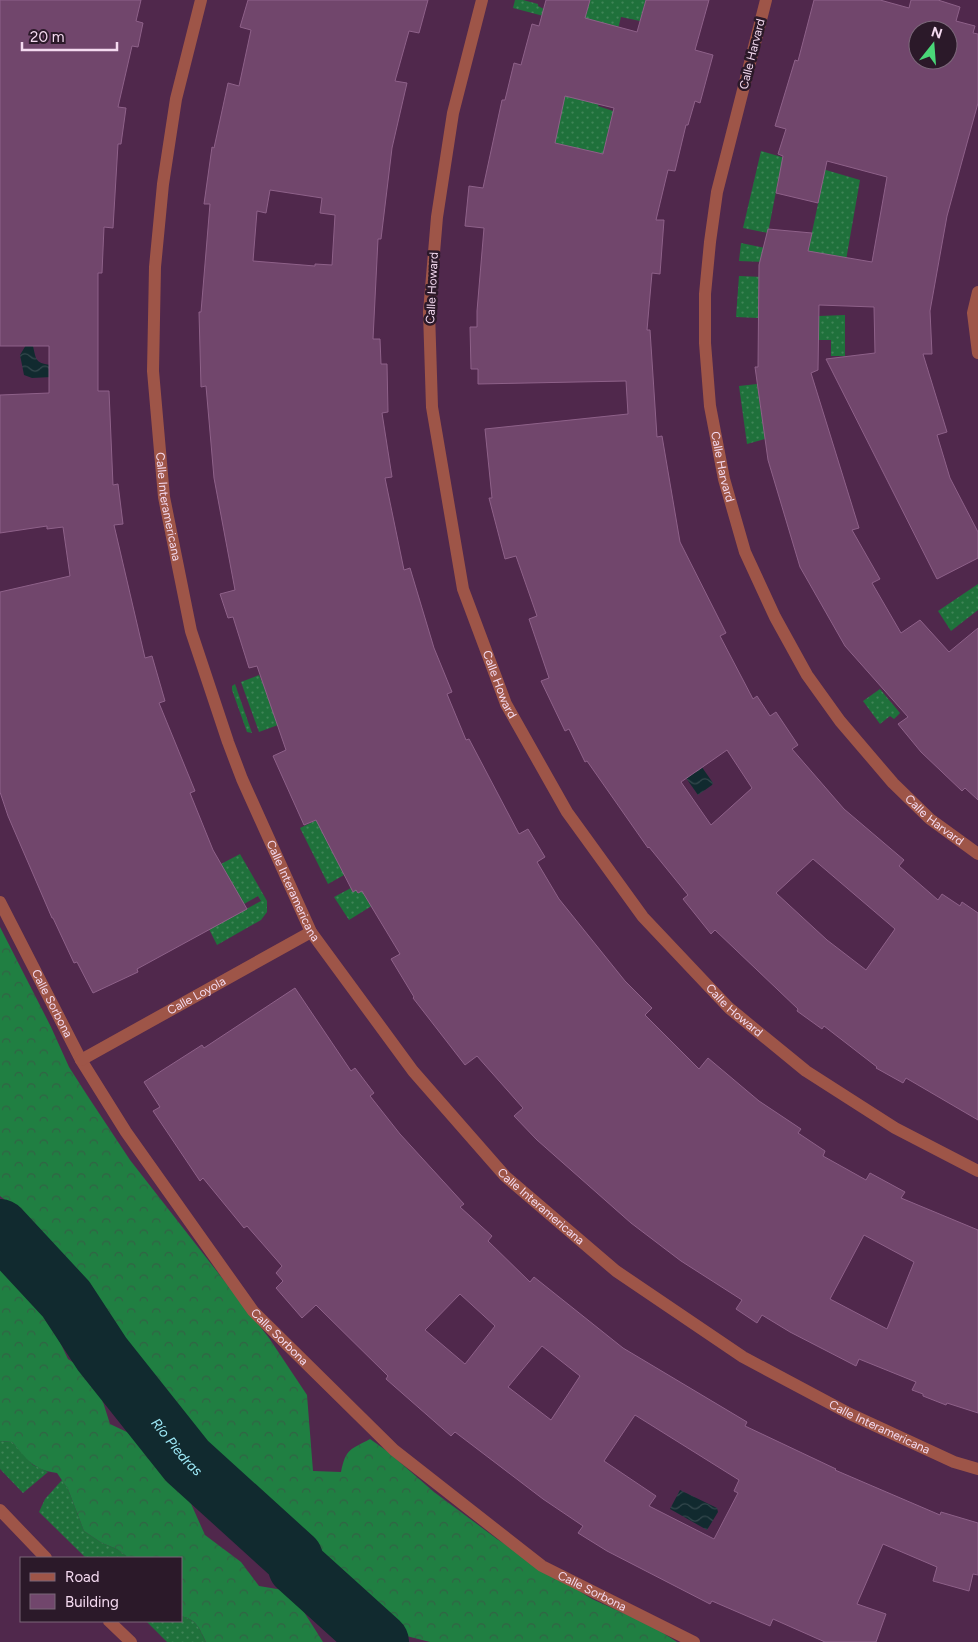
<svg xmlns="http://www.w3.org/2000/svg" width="978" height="1642" font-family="Figtree,sans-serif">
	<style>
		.grass { fill: url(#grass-dots) }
		.forest { fill: url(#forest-crowns) }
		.water { fill: url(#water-waves) }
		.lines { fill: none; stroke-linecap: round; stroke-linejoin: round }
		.stream { stroke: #112a2f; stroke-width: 10 }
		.river { stroke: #112a2f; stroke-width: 58 }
		.building { fill: #71466c; stroke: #8e6189; fill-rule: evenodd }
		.minor { stroke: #9e5548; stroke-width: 12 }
		.labels { text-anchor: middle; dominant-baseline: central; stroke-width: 5; stroke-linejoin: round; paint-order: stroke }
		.street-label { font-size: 12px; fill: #f4daf0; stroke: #2b1929 }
		.water-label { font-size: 14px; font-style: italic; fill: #9ee9f7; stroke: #2b1929 }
	</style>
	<defs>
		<pattern id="grass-dots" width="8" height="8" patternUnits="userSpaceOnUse" patternTransform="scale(1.25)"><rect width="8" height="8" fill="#1f713b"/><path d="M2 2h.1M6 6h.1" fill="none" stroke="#408558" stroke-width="1.8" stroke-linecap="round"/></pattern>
		<pattern id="forest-crowns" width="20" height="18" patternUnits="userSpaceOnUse" patternTransform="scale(1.25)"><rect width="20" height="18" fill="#207f42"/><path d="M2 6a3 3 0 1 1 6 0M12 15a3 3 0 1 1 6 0" fill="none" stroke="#326345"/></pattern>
		<pattern id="water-waves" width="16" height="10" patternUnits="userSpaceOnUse" patternTransform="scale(1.25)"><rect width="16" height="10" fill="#112a2f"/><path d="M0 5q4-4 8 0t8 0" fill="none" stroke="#34484d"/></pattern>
	</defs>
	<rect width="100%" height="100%" fill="#50284c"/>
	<g class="grass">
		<path d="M515 0H523L538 4V6L544 9 584 18 590 0H646L640 21 621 17 598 106 619 113 612 115 603 154 587 150 582 171 550 165 563 95 593 29 513 8Z"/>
		<path d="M761 151 860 180 845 266 759 282 758 318 736 317 739 276 764 277V262L739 261 741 243 765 248 809 246 821 190 778 181 768 233 743 228Z"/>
		<path d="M845 315V356H831V340H818L819 316Z"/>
		<path d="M757 384 765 439 747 444 739 386Z"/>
		<path d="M978 584V610L951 631 938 611Z"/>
		<path d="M259 675 263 684 278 725 259 732 241 682Z"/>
		<path d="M235 684 252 733 247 732 232 690V686Z"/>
		<path d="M880 689 900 713 894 719 890 716 880 724 863 701Z"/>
		<path d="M391 785 386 897 349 920 334 897 351 888 352 892 356 890 358 893 321 828 344 875 328 884 300 828Z"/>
		<path d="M240 854 267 901V912L261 920 217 945 209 929 261 901 258 896 244 904 221 864Z"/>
		<path d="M0 1441 12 1442 33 1465 48 1472 23 1493 0 1469Z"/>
		<path d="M62 1480 68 1489 84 1531 102 1543 117 1549 129 1558H86L39 1512 45 1499Z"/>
		<path d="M181 1616C197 1620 199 1628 206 1642H167L146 1621H181Z"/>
	</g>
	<g class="forest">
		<path d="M0 927 51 1027 69 1067 87 1095 130 1160 269 1338 307 1395 313 1471 341 1472C346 1448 350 1450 370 1439L387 1451 434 1492 497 1539 592 1599 654 1627 677 1642H430L387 1631 375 1618 358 1610 349 1604 333 1606 320 1602 294 1580 270 1550 215 1514 200 1495 181 1437 163 1417 129 1372 119 1353 72 1281 51 1272 37 1259 31 1231 15 1208 0 1196Z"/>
		<path d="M0 1265 34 1283 48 1301 55 1317 59 1340 68 1359 95 1377 110 1424 148 1442 165 1457 180 1479 205 1535 241 1562 259 1586 283 1590 297 1601 323 1642H206C200 1629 196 1619 181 1616V1558H129L117 1549 102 1543 84 1531 68 1489 57 1473C33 1470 27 1459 12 1442L0 1441Z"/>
	</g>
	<g class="water">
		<path d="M26 345 33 346C36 360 36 364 53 365L52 377 32 378 24 375 20 355Z"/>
		<path d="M690 750 713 783 712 785 698 795 674 761Z"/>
		<path d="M680 1490 717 1508 718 1512 707 1530 670 1509Z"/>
	</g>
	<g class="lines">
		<path class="stream" d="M362 1642 365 1629"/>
		<path class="river" id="s1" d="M0 1228 66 1299 102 1354 187 1461 294 1558 297 1567 380 1642"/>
	</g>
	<g class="building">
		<path d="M0 0H141L136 21 143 23 138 47 132 46 118 107 126 108 121 144H118L113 228 104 227 102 273H98V391H109L113 485 118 484 123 524 114 525 145 658 152 656 165 701 159 703 195 791 190 793 213 850 247 909 137 969 138 972 93 993 77 962 74 963 53 918H52L8 816 0 792V592L70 576 63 527 47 529V526L0 533V395L49 393V346H0Z"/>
		<path d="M248 0H428L419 33 409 31 395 81 407 83 392 148 381 239H378L373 339H380L381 364H387L388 412 382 413 392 477 385 478 404 570 410 568 434 648 452 692 447 694 466 740 469 739 519 834 528 829 545 857 537 862 559 899 625 981 652 1008 645 1015 699 1069 708 1058 759 1101 801 1129 798 1133 825 1151 823 1156 866 1180 870 1173 905 1192 901 1198 978 1230V1413L947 1403 946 1405 923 1396V1394L912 1390 916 1382 859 1359 856 1366 790 1332 762 1315 757 1323 736 1309 742 1300 681 1261 631 1223 537 1140 514 1116 523 1108 477 1056 465 1065 413 998 414 997 391 959 400 954 362 891 358 893 356 890 353 892 316 820 304 825 273 756 286 750 257 666 249 668 233 617 228 618 220 594 235 590 214 478 206 386 201 387 199 312H201L210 204H204L212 147 214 148 228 83 239 86 251 30 240 27ZM270 190 322 198 320 213 335 215 332 265 315 264V266L253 261 257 211 266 213ZM864 1235 914 1262 887 1329 830 1299Z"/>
		<path d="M546 0H590L585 18 637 32 646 0H709L695 50 713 55 700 103 695 101 688 125H686L675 171 668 170 656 220H664L660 274 652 273 647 330H650L657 437 662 436 680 542 726 633 720 636 753 699 757 696 770 716 776 712 798 745 792 749 844 809 904 860 899 866 938 900 942 894 960 906 962 902 978 913V1120L906 1078 903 1083 876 1068 877 1067 824 1026 822 1029 797 1011 798 1009 715 930 711 934 683 899 688 895 649 847 648 848 587 761 585 762 569 729 565 731 541 681 549 678 529 619 537 616 516 556 505 559 489 498H492L485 429 628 414 626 381 478 384V369H471L470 327H477V311L484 228 465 226 469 186 483 188 502 100H505L514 63 521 65 532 24 539 26ZM565 96 614 108 603 154 555 143ZM727 750 752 788 711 825 681 782ZM813 859 895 929 866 970 827 940 776 893Z"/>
		<path d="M814 0H880L909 8 911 0H938L960 7 956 21 975 26 973 33 978 34V103L947 216 930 311 932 354H923L947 432 937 435 950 478 978 532V558L937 579 826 359 875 353 874 307 819 305 818 370 811 373 859 528 852 530 880 579 872 583 901 633 920 620 949 652 978 628V800L965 788 962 791 921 752 898 724 908 717 845 646 800 567 768 460 755 367H758L759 265 768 229 812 233 808 251 872 262 887 177 827 161 818 203 776 193 783 156 778 154 786 129 775 126 795 60 798 61ZM918 30H948V60H918Z"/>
		<path d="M295 988 351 1071 355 1068 374 1093 370 1096 400 1134 464 1204 460 1207 492 1236 488 1241 530 1282 534 1277 623 1348 747 1422 745 1426 836 1469 835 1470 940 1515 941 1512 978 1523V1575L973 1574 969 1591 933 1581 937 1567 883 1544 857 1604 886 1614 876 1642H825L773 1619 770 1626 712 1601 710 1604 607 1551 578 1533 583 1526 543 1499 455 1432 451 1436 386 1379 388 1376 316 1305 302 1318 276 1288 283 1281 276 1273 282 1266 247 1226 244 1228 203 1178 200 1181 153 1111 160 1107 144 1082 202 1045 204 1048ZM460 1294 495 1326 465 1364 425 1330ZM542 1346 580 1376 551 1420 508 1387ZM635 1415 739 1480 734 1491 738 1493 714 1539 649 1506 656 1496 604 1461Z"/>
	</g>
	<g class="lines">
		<g class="minor">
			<path id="s2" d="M201 0 176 99 163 184 155 267 153 371 164 497 191 631 228 742 242 779 311 932 413 1071 505 1176 616 1271 743 1357 850 1414 954 1462 978 1469"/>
			<path id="s3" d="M482 0 453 113 437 217 429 312 432 407 463 589 506 704 567 812 643 917 729 1008 806 1071 895 1128 978 1171"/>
			<path id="s4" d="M766 0 717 192 710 242 705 294V343L710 406 724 479 745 552 775 617 807 675 840 721 893 783 930 819 978 854"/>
			<path d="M978 292 973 313 978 353"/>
			<path id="s5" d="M0 902 81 1060 126 1132 253 1311 394 1450 542 1566 694 1642"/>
			<path id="s6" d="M81 1060 311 932"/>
			<path d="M0 1510 46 1558"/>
			<path d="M109 1621 131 1642"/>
		</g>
	</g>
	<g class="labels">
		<g class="street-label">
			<text transform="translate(752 54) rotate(-76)">Calle Harvard</text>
			<text transform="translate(432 288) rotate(-87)">Calle Howard</text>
			<text stroke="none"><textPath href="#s4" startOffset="475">Calle Harvard</textPath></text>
			<text stroke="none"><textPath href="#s2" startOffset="512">Calle Interamericana</textPath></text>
			<text stroke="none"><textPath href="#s3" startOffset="699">Calle Howard</textPath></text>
			<text stroke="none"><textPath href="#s4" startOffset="895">Calle Harvard</textPath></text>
			<text stroke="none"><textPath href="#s2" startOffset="918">Calle Interamericana</textPath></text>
			<text stroke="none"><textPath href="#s6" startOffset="132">Calle Loyola</textPath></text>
			<text stroke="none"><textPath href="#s5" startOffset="114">Calle Sorbona</textPath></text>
			<text stroke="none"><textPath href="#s3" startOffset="1104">Calle Howard</textPath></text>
			<text stroke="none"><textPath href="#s2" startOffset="1322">Calle Interamericana</textPath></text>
			<text stroke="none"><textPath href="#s5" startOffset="519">Calle Sorbona</textPath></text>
			<text stroke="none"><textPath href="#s2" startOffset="1728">Calle Interamericana</textPath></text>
			<text stroke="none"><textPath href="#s5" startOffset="924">Calle Sorbona</textPath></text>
		</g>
		<g class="water-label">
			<text stroke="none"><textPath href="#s1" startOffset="282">Río Piedras</textPath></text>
		</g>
	</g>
	<rect x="20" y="1557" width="162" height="65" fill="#2b1929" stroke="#7b6679"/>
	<rect x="30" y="1573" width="25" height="8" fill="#9e5548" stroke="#7b6679"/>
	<text x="65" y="1582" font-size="15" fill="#f4daf0">Road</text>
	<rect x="30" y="1594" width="25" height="15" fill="#71466c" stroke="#7b6679"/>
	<text x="65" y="1607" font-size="15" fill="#f4daf0">Building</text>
	<g transform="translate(933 45) rotate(17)"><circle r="24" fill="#2b1929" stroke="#7b6679"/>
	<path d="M0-4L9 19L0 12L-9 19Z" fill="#4ad778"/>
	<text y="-8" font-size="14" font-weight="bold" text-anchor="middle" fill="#f4daf0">N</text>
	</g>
	<path d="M22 42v8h95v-8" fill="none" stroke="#f4daf0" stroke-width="2.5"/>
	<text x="30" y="42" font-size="15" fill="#f4daf0" stroke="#2b1929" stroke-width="4" paint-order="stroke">20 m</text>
</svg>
